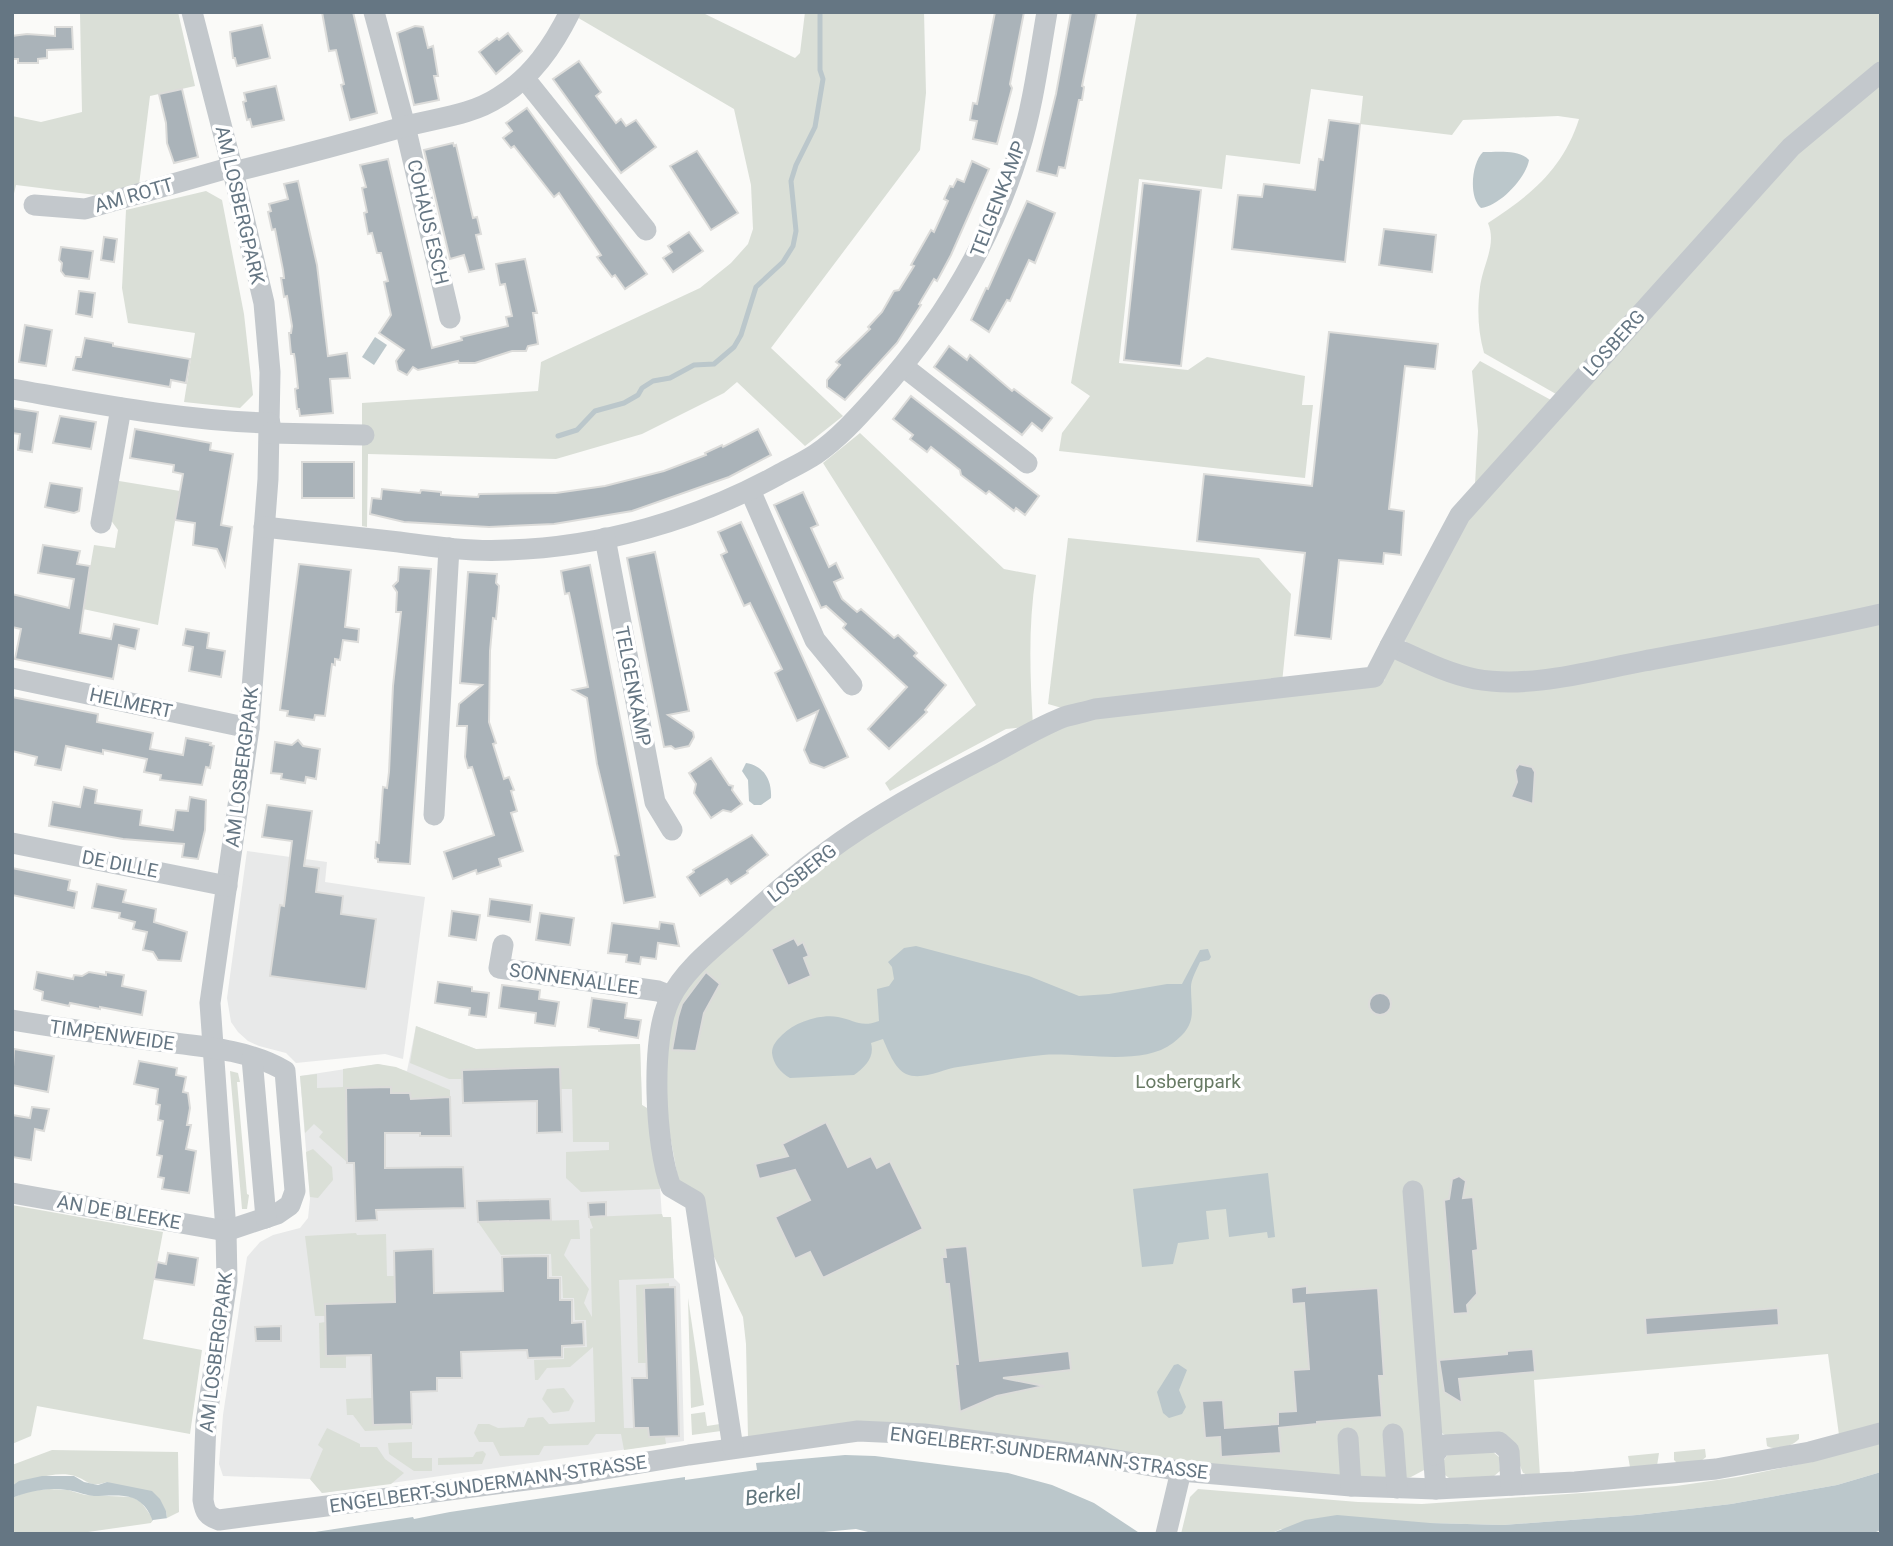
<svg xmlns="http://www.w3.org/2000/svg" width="1893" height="1546" font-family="Roboto,sans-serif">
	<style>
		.built { fill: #e8e9e9 }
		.green { fill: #dadfd7 }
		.water { fill: #bbc7cb }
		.pier { fill: #fafaf8 }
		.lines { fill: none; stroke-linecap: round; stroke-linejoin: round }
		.stream { stroke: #bbc7cb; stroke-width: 5 }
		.building { fill: #aab3b9; stroke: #dcdcda; stroke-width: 2 }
		.minor { stroke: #c3c8cc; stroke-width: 21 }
		.labels { text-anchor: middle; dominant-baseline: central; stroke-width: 7; stroke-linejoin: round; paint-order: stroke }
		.street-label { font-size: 19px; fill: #657683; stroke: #fff }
		.park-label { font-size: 19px; fill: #687a64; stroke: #fff }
		.water-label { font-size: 21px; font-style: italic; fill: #60757c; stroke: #fff }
	</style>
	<rect width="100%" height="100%" fill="#fafaf8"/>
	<g class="built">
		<path d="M247 851 327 862 325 882 425 897 403 1059 385 1054 296 1063 286 1053 259 1046 248 1041 238 1032 231 1022 227 998Z"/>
		<path d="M416 1026 476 1049 640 1044 642 1105 655 1113 662 1217H671L674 1278 680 1284 684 1441 322 1493 310 1479 223 1476 219 1464 223 1415 247 1257 260 1242 273 1235 300 1228 308 1218 310 1199 300 1076 378 1064 407 1071Z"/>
	</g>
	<g class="green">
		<path d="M178 12 195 86 150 96 139 185 96 195 16 185 12 202V116L41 122 82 112 80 13Z"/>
		<path d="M577 12H701L795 58 800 53 805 12H924L926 93 920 150 771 348 843 416 805 446 737 382 724 393 642 434 556 459 368 454 367 527 362 526V403L538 391 541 362 700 288 731 263 748 244 753 229 751 185 734 109 575 16Z"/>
		<path d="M1137 12H1881V63L1556 394 1484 353C1478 331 1477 310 1480 287 1483 264 1497 245 1488 223 1531 195 1563 169 1579 119L1558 116 1463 120 1452 135 1360 124 1363 96 1311 89 1300 164 1226 155 1222 189 1139 179 1119 363 1188 370 1207 357 1305 376 1302 405H1313L1305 478 1059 451 1062 433 1090 396 1071 383Z"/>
		<path d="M1881 84V609L1569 671 1477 675 1416 654 1402 637 1465 523 1790 160Z"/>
		<path d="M206 191 222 200 244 314 253 395 240 408 184 402 195 333 128 323 122 288 126 210Z"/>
		<path d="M1480 361 1551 400 1475 484 1478 431 1472 371Z"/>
		<path d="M860 433 1004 569 1036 575C1028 625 1030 675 1033 726L1006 729 890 791 885 783 976 705 823 463Z"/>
		<path d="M113 480 180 491 158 625 83 609 94 545 115 548 118 530 107 515Z"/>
		<path d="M1068 538 1259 558 1291 594 1282 683 1062 708 1048 704Z"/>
		<path d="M1881 618V1425L1839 1435 1828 1354 1534 1380 1540 1476H1531L1523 1473 1516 1456 1450 1437 1443 1434 1439 1429 1426 1469 1411 1477 1387 1482 1218 1465 928 1425 748 1438 746 1344 743 1317 679 1184 667 1119 663 1051 676 996 757 918 876 825 1078 719 1384 681 1390 661 1400 657 1478 682Z"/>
		<path d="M416 1026 476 1049 640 1044 642 1105 655 1113 660 1189 581 1192 566 1178V1152L609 1150V1142H573L572 1089H561L560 1067 463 1070 462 1079H449L410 1063Z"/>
		<path d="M378 1064 396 1067 450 1090V1097L411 1099 410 1093H391L390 1087 347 1088 348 1163 319 1137 323 1132 314 1124 305 1133 300 1076 317 1074V1088L343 1087V1069Z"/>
		<path d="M230 1071 238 1073 240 1082H237L247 1194 249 1195 247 1209H242Z"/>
		<path d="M313 1149 332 1167 333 1180 318 1198 310 1197 306 1152Z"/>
		<path d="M12 1205 163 1232 143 1339 202 1350 190 1434 37 1406 31 1436 12 1444Z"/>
		<path d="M662 1214 663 1217H671L674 1278 619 1280 624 1428H648L649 1437H665L666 1444 624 1450 621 1434H596L588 1445 544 1446 539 1455 500 1456 493 1442H479L474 1433 478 1424H489L498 1428 524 1427 528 1418 543 1417 549 1424 595 1422 593 1347 570 1367 547 1368 538 1380H535L534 1360 564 1359V1348L587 1347 586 1320H575L574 1298H563L562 1276H552L551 1254 501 1255 478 1222 579 1220 580 1239H571L564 1255 589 1289 584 1303 592 1317 590 1229 593 1228 589 1217Z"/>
		<path d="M356 1233 357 1235 386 1234 387 1276H394L395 1290 408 1301 325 1304V1316H315L305 1236Z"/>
		<path d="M669 1283V1287L644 1288 646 1363H638L636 1285Z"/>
		<path d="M688 1298 704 1405 691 1408Z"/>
		<path d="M325 1322 346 1355V1368H320L319 1323Z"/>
		<path d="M564 1388 574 1401 569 1411 553 1413 542 1399 547 1389Z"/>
		<path d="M372 1398 373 1425 412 1424V1429L365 1431 353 1415H347L346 1399Z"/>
		<path d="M705 1412 707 1426 720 1424 721 1431 692 1435 691 1414Z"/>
		<path d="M327 1428 360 1444V1447H377L385 1459 404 1473 391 1484 322 1493 310 1479 323 1449 318 1445Z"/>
		<path d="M1799 1434V1439C1792 1447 1775 1451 1767 1446L1766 1438Z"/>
		<path d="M412 1442V1458H432V1471H414L389 1454 388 1443Z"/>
		<path d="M1881 1442V1472L1837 1485 1731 1504 1637 1515 1503 1525 1430 1523 1281 1529 1270 1534H1181L1190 1497 1198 1489 1358 1502 1422 1504 1611 1491 1676 1486 1738 1477 1796 1465Z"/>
		<path d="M1705 1449 1706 1457 1701 1461 1679 1465 1674 1460V1452Z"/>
		<path d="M52 1450 178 1452 179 1512 167 1518 166 1511 107 1482C89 1488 89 1481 75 1476 57 1470 29 1480 12 1486V1465Z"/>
		<path d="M483 1451 486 1454 482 1464 438 1465V1458L473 1457 476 1452Z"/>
		<path d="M1493 1452 1499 1457 1500 1471 1493 1477 1449 1478 1445 1475 1442 1463 1448 1454Z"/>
		<path d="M1659 1453 1657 1466 1630 1467 1628 1456Z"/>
		<path d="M49 1489 68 1490 85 1495 132 1497 141 1502 154 1520 151 1523 74 1534H12V1498L29 1491Z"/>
	</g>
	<g class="water">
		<path d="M1483 152C1497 152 1519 149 1529 160 1526 178 1500 206 1481 208 1468 197 1472 162 1483 152Z"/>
		<path d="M375 337 387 345 374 365 362 357Z"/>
		<path d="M746 763C764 766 772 780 771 798L761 805H754L749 801 748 780 742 771Z"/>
		<path d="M916 946 1029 976 1079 996 1109 994 1167 984H1182L1200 950 1208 949 1211 957 1209 960 1200 962C1197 969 1191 979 1191 987 1191 1013 1198 1024 1173 1043 1142 1067 1080 1052 1043 1055 1014 1058 986 1063 958 1067 943 1069 922 1081 906 1074 894 1068 888 1050 883 1039L871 1043C875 1057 865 1067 854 1075L790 1078C781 1073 773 1064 772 1053 772 1045 777 1040 782 1035 795 1022 820 1014 838 1017 855 1020 860 1028 879 1021L877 989 889 986 894 979 892 967 888 962 904 948Z"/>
		<path d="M1268 1173 1275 1237 1268 1238 1267 1232 1229 1237 1226 1209 1206 1211 1209 1239 1178 1243 1173 1264 1142 1267 1133 1189Z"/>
		<path d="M1178 1364 1187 1370 1179 1390 1186 1407 1182 1414 1169 1418 1163 1413 1157 1392 1174 1365Z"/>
		<path d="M845 1455 875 1456 1008 1473 1052 1485 1094 1503 1141 1534H876L856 1529 802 1534H302L413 1517 414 1519 450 1512 685 1477V1480L757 1470 756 1463Z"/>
		<path d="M1881 1472V1530L1871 1534H1270L1305 1520 1337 1515 1430 1523 1503 1525 1637 1515 1731 1504 1837 1485Z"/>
		<path d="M42 1476H74L84 1482 98 1485 107 1482 152 1491 160 1499 166 1511 169 1534H156C154 1520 147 1503 133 1498 122 1494 106 1496 94 1496 84 1495 76 1491 67 1490 48 1487 30 1491 12 1498V1486L19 1481Z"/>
	</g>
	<path class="pier" d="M168 1518 170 1534H152L151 1523 153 1520Z"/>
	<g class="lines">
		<path class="stream" d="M558 436 577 430 595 411 624 403 638 395 642 388 653 381 670 378 694 365 714 364 734 347 741 335 756 287 783 262 793 246 796 231 791 181 796 165 815 127 823 79 820 70V12"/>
	</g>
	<g class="building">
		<path d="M322 12H353L377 113 350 120 341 85 344 84 336 50 329 51Z"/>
		<path d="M995 12H1024L1010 84 1012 88 997 144 973 139 977 121 970 120 973 103 977 104Z"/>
		<path d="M1071 12H1097L1082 86 1084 87 1082 100H1079L1065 168 1059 167 1057 176 1037 171 1056 94Z"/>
		<path d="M262 25 270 58 237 66 235 58H233L230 32Z"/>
		<path d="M415 26 423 27 428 48 433 46 438 76H434L439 100 414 105 397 33Z"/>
		<path d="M55 27H72L73 49 47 50V58L38 59V63H18V59H12V36L27 34 55 36Z"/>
		<path d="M508 33 522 51 496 74 479 52 497 38 499 40Z"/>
		<path d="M579 61 601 92 596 96 616 123 621 119 626 126 636 120 656 147 621 173 553 79Z"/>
		<path d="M276 86 284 120 252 127 250 119 247 120 243 102 246 101 244 93Z"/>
		<path d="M182 89 198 157 174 163 167 143 166 123 159 94Z"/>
		<path d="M527 108 647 274 625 289 615 275 612 277 597 257 601 255 559 193 554 197 514 146 511 148 503 138 512 131 506 123Z"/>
		<path d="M1329 120 1360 124 1345 262 1232 249 1238 195 1262 197 1264 184 1315 190 1319 159 1323 160Z"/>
		<path d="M453 143 454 146 456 145 473 218 477 217 481 234 476 235 484 269 469 272 464 255 450 259 424 150Z"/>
		<path d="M697 151 738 213 711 230 670 166Z"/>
		<path d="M388 159 432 348 462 340 461 337 508 326 506 317 512 316 505 284 500 285 496 264 525 259 537 313H533L538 344 528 346 526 351H512L475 363H459L458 361 418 370 413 367 407 375 398 370 396 361 404 350 379 333 391 315 384 282 388 281 381 253H377L372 233 368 234 364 213 367 212 362 188 366 187 360 165Z"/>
		<path d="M972 161 989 169 951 255 937 281 934 279 919 304 921 305 897 343 845 400 827 387V380L840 365 836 362 870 329 868 327 882 312 894 291 899 290 914 266 911 265 931 230 934 232 948 201 944 199 950 186 953 187 957 179 964 182Z"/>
		<path d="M298 181 317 265 328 356 347 353 350 378 330 379 333 413 300 416 299 409H297L295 389 298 388 295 360 294 354H291L289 333H291L292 326 287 296 284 297 281 278H284L283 270 275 229 272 230 268 212 271 211 269 204 288 199 284 184Z"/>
		<path d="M1143 183 1201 190 1181 366 1124 360Z"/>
		<path d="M1027 201 1055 213 1052 221 1035 263 1029 260 1010 301 1007 300 989 332 971 320 986 288 988 289Z"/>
		<path d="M1384 229 1436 235 1432 272 1379 265Z"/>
		<path d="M689 232 703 251 673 272 663 258 672 252 668 246Z"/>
		<path d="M104 237 117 239 114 262 101 260Z"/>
		<path d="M61 247 93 251 89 279 65 276 61 271 62 263 59 260Z"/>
		<path d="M79 291 95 293 92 317 76 314Z"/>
		<path d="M25 325 52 330 46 366 19 362Z"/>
		<path d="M1329 332 1438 344 1435 369 1405 366 1389 509 1404 511 1401 555 1384 553 1383 564 1339 560 1331 639 1295 635 1305 553 1197 541 1204 474 1312 486Z"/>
		<path d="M85 338 113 343V346L190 359 186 383 171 380 170 387 73 370 76 357H81Z"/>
		<path d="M949 346 967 360 970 355 1012 391 1014 389 1052 418 1042 431 1032 423 1022 435 934 367Z"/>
		<path d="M911 396 1039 496 1025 515 1016 508 1014 511 989 491 986 494 961 475 960 470 931 447 927 452 910 439 913 435 893 419Z"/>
		<path d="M12 408 38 412 32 452 18 450 20 434 12 433Z"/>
		<path d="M60 416 96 422 91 449 53 443Z"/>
		<path d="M135 429 211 443 210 450 233 454 221 525 232 527 225 566 217 549 193 545 195 523 175 520 183 474 173 472 174 465 130 458Z"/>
		<path d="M758 429 771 455 729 477 632 511 554 524 489 527 404 522 370 514 372 498 381 499 382 489 420 493 421 490 441 492V495L478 497 479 494 556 493 605 486 664 471 706 455 705 453 722 445 723 447Z"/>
		<rect x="302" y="462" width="52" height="36"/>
		<path d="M50 483 82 488 79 511 74 513 45 507Z"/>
		<path d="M803 492 818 525 811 528 829 567 836 563 843 578 834 582 842 599 857 612 861 609 894 638 898 635 917 653 914 656 946 685 925 710 927 712 889 749 868 729 907 687 843 628 846 624 826 606 821 608 774 505Z"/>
		<path d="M741 522 848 757 824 768 810 763 804 750 818 711 797 721 775 673 782 669 750 603 744 606 721 555 727 552 718 532Z"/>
		<path d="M43 545 80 551 77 564 90 566 80 633 111 639 114 624 139 629 135 649 119 645 113 679 15 659 21 629 12 627V594L69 608 74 579 38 573Z"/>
		<path d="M655 552 689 711 668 715 693 732 694 737 689 746 675 749 671 746 664 747 627 558Z"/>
		<path d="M299 564 351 570 345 627 359 629 358 642 343 640 340 660 335 659V665L332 664 325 716 315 715 314 720 287 716 288 711 280 710Z"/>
		<path d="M590 565 655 897 624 903 615 856 619 855 597 764 587 698 573 690 588 687 574 616 569 593 565 594 561 571Z"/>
		<path d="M399 567 431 569 410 864 378 862V859L375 858 376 842 379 843 383 787 387 788 389 772 393 686 401 612H396L397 592 393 586 398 581Z"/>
		<path d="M468 572 497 574 496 583 499 586 496 619 493 618 490 651 489 722 496 743 493 744 504 779 509 777 514 790 511 791 517 811 511 813 523 851 499 859 501 866 477 874 476 870 453 879 444 852 494 835 472 767 468 768 465 757 467 726H457L459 704 482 685 460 683Z"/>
		<path d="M186 629 209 633 207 648 225 651 221 677 189 671 193 647 183 645Z"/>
		<path d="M12 697 98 714 97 722 153 733 150 749 183 755 186 738 211 743 210 745 214 746 210 768 206 767 202 785 160 780 161 775 144 772 147 759 103 750V754L66 746 61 770 35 765 37 757 12 751Z"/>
		<path d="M298 740 303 746 320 749 316 779 306 777 305 783 281 779 282 774 271 773 275 742 292 745Z"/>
		<path d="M711 758 729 785 733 786 732 790 742 804 731 812 723 810 711 818 694 793 696 784 689 773Z"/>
		<path d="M1519 764 1532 767 1535 772 1533 804 1511 797 1517 782 1515 770Z"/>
		<path d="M84 787 97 790 95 803 142 810 140 825 173 830 176 810 188 811 190 797 206 800 205 830 198 859 182 857 184 844 123 839 49 826 53 802 80 807Z"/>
		<path d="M267 805 312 811 304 866 319 868 316 892 343 896 341 914 376 919 366 989 270 976 280 905 284 906 292 841 262 837Z"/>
		<path d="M752 835 768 855 747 871 748 873 731 884 727 879 700 896 687 877 694 872 693 870Z"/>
		<path d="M12 868 70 880 68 890 77 892 74 908 12 895Z"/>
		<path d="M97 884 126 890 123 902 156 909 154 922 187 932 181 961 158 960 153 952 143 950 147 932 133 929 135 922 119 918 120 913 92 908Z"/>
		<path d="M490 899 532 905 530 922 488 916Z"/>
		<path d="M452 911 480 915 476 940 449 936Z"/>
		<path d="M540 913 574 918 570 945 536 940Z"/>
		<path d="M660 922 674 924 679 946 658 943 656 959 641 957 640 964 626 962 627 955 608 953 612 923 659 929Z"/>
		<path d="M794 938 798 945 803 942 809 956 804 958 811 976 788 986 771 949Z"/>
		<path d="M37 972 73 979 74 975 82 976 89 972 106 975V972L124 975 122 986 146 991 142 1015 100 1007V1009L70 1003 69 1006 42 1000 43 992 34 989Z"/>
		<path d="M706 972 720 984 704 1013 696 1051 672 1050 678 1017 682 1004Z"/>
		<path d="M438 982 472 987V991L489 993 486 1017 469 1015 470 1008 435 1003Z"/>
		<path d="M502 985 540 990 539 999 559 1002 555 1026 535 1023 536 1013 499 1008Z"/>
		<circle cx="1380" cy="1004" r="11"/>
		<path d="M592 998 627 1003 625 1018 641 1020 638 1038 599 1031V1029L588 1027Z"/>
		<path d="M14 1049 54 1056 48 1092 12 1085Z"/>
		<path d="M139 1061 177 1068 176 1075 186 1077 183 1092 188 1093 190 1108 187 1125H191L186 1149 196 1151 189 1193 162 1189 164 1178 158 1177 162 1156 157 1155 163 1121 158 1120 160 1105 156 1104 158 1089 134 1084Z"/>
		<path d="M560 1067 562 1132 537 1133V1101L463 1103 462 1070Z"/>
		<path d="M391 1087V1093H410L411 1099 450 1097 451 1136H420V1133H385V1168L463 1167 465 1208 376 1210 377 1220 356 1221 354 1163H347L346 1088Z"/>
		<path d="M32 1107 49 1109 44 1131 35 1129 31 1160 12 1157V1115L30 1118Z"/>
		<path d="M826 1122 848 1167 871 1156 877 1168 890 1161 923 1229 823 1278 810 1252 795 1259 775 1217 810 1200 795 1170 759 1179 755 1164 788 1156 782 1144Z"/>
		<path d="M1459 1176 1466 1181 1463 1198 1473 1197 1478 1250 1473 1251 1477 1294 1467 1305 1468 1313 1453 1314 1444 1200 1449 1199 1452 1179Z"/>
		<path d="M550 1199 551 1220 478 1222 477 1201Z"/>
		<path d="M606 1202V1216L589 1217 588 1203Z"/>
		<path d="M967 1246 980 1361 1069 1351 1071 1370 1003 1378 1044 1386 997 1396 960 1412 955 1364H958L949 1284H945L942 1257H946L945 1248Z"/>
		<path d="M433 1249 434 1293 503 1291 502 1257 548 1256V1278H560V1300H572V1323L583 1322 584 1345 562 1346V1357L528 1358 527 1350 461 1352 462 1378H437V1391L411 1392 412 1424 373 1425 371 1355 326 1356 325 1304 395 1302 394 1251Z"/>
		<path d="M168 1253 198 1258 194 1285 154 1279 157 1262 166 1264Z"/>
		<path d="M1307 1286V1293L1378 1288 1384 1376H1379L1382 1417 1317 1422V1424L1279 1428 1281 1453 1221 1457 1220 1437 1205 1438 1202 1401 1223 1400 1225 1428 1278 1424V1412L1296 1411 1293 1370 1309 1369 1304 1303 1292 1304 1291 1288Z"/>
		<path d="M675 1287 679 1436 649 1437 648 1428H634L632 1378H647L644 1288Z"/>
		<path d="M1778 1308 1779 1325 1646 1335 1645 1318Z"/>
		<path d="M281 1326V1341H256L255 1327Z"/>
		<path d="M1533 1349 1535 1372 1459 1379 1462 1403 1444 1392 1439 1360 1507 1354V1351Z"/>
	</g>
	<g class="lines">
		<g class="minor">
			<path d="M192 12 232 167 264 303 270 372 268 479 249 728 210 1003 226 1231 227 1281 206 1422 203 1500C205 1512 207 1516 219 1520L581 1473 689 1455 858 1431 924 1434 1099 1457 1181 1471 1351 1486 1436 1489 1575 1482 1716 1469 1810 1452 1881 1433"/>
			<path d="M374 12 405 126 450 318"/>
			<path d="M1881 72 1791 147 1460 515 1390 646C1417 658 1445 673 1475 679 1530 689 1590 671 1644 661 1723 646 1802 632 1881 614"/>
			<path d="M525 79 646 230"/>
			<path d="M233 172C290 158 347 143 403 127 435 118 470 116 499 97 532 77 553 46 570 12"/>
			<path d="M34 205 85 209 232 167"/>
			<path d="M904 367 1027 463"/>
			<path d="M12 389C98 404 183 421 270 423"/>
			<path d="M270 433 364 435"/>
			<path d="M750 490 815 640 852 685"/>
			<path d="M101 523 121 408"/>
			<path d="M264 527C309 532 354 537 399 542 435 547 472 552 508 550 602 547 696 520 778 475 791 468 804 462 816 454 838 439 857 418 875 398 941 325 990 245 1019 151 1033 106 1039 58 1047 12"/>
			<path d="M605 538 655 802 672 830"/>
			<path d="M12 678 249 728"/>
			<path d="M434 815 449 548"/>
			<path d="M12 843 227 886"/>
			<path d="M503 945 499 968 658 991 671 996"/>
			<path d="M12 1020C58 1028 104 1034 150 1040 194 1046 247 1048 285 1071L295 1191 290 1205 277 1214 226 1231 12 1193"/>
			<path d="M252 1058 266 1218"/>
			<path d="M1413 1191 1436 1489"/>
			<path d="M1393 1434 1397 1488"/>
			<path d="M1348 1438 1351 1486"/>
			<path d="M733 1448 695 1201 671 1187C655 1146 650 1039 670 999 684 970 714 947 738 926 767 900 796 874 828 851 878 814 933 784 988 756 1013 743 1038 727 1064 717 1074 714 1085 712 1095 709L1374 677 1390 646"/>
			<path d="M1434 1455 1441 1446 1445 1445 1499 1442 1509 1451 1511 1485"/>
			<path d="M1166 1534 1181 1471"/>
		</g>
	</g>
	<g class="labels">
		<g class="street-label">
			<text transform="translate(134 195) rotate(-16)">AM ROTT</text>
			<text transform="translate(998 199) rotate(-69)">TELGENKAMP</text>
			<text transform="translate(240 205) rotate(77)">AM LOSBERGPARK</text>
			<text transform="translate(428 222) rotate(77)">COHAUS ESCH</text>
			<text transform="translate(1614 343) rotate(-48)">LOSBERG</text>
			<text transform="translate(633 686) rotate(79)">TELGENKAMP</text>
			<text transform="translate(131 703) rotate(12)">HELMERT</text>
			<text transform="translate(242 767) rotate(-83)">AM LOSBERGPARK</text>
			<text transform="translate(120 864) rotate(11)">DE DILLE</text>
			<text transform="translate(802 873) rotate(-38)">LOSBERG</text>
			<text transform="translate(574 979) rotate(8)">SONNENALLEE</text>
			<text transform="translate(112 1035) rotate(8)">TIMPENWEIDE</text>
			<text transform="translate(119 1212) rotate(10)">AN DE BLEEKE</text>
			<text transform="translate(216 1352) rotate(-83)">AM LOSBERGPARK</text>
			<text transform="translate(1049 1453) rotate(7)">ENGELBERT-SUNDERMANN-STRASSE</text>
			<text transform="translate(488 1484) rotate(-8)">ENGELBERT-SUNDERMANN-STRASSE</text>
		</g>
		<g class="park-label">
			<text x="1188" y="1081">Losbergpark</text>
		</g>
		<g class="water-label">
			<text transform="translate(773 1495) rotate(-7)">Berkel</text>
		</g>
	</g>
	<rect width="1893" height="1546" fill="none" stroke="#657683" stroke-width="28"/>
</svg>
